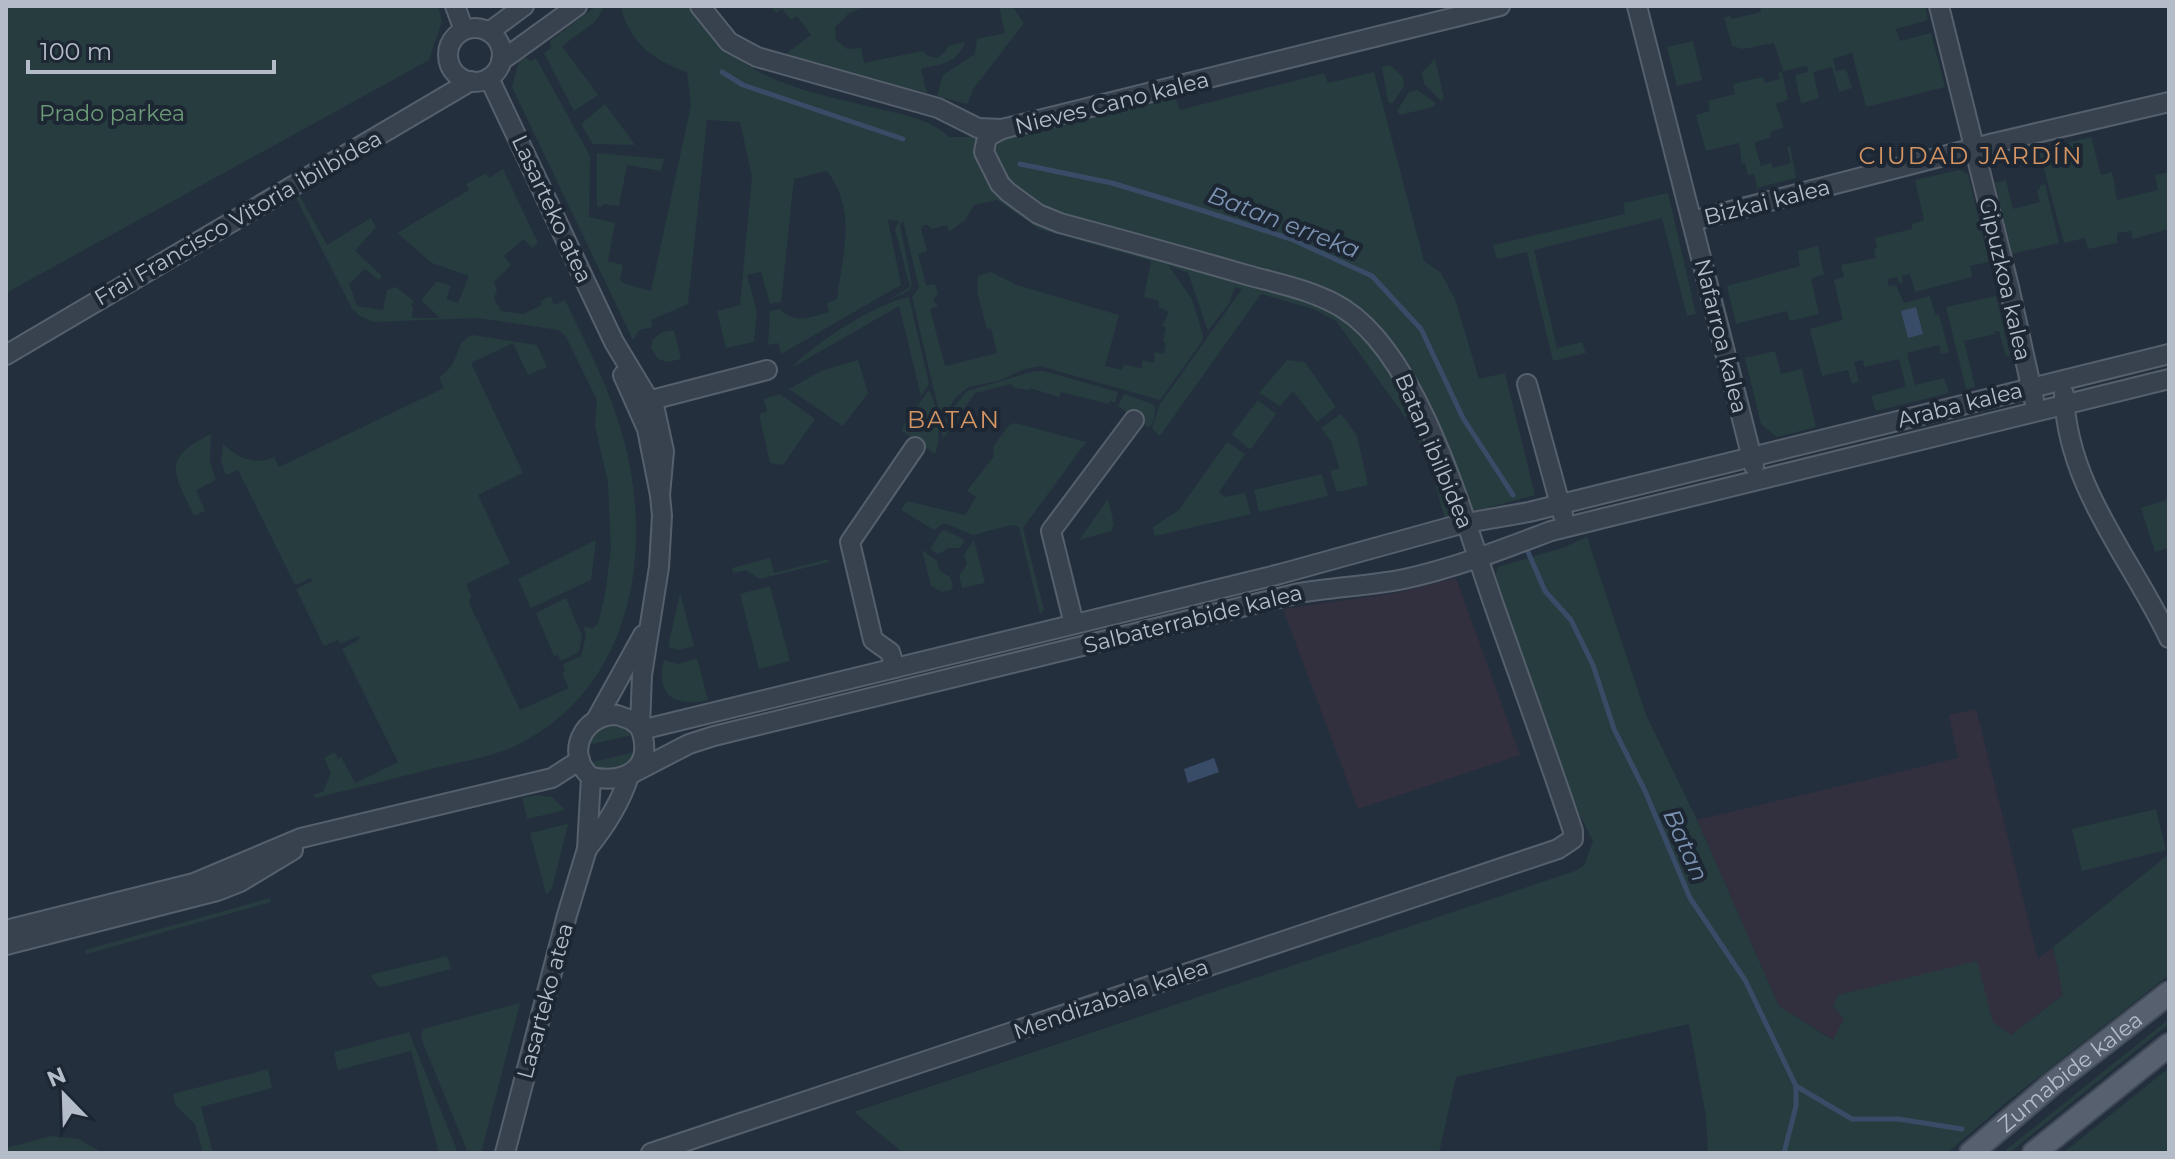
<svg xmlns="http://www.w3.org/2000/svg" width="2175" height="1159" font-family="Montserrat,sans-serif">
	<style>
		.medical { fill: #32303f }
		.green { fill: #263c3f; fill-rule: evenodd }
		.water { fill: #394c67 }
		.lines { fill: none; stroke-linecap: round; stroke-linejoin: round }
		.stream { stroke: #394c67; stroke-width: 5 }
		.minor-casing { stroke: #565f6c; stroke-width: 22 }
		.major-casing { stroke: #414a57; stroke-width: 26 }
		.minor { stroke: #38414e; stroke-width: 18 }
		.major { stroke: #56606e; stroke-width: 22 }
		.labels { text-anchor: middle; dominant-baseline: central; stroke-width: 8; stroke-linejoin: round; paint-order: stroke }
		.street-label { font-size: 22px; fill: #b4bcc9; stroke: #1d2633 }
		.park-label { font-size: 22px; fill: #6b9a76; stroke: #1d2633 }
		.neighbourhood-label { font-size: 24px; letter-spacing: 2px; fill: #d59563; stroke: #1d2633 }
		.water-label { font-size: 24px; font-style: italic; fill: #7c92b1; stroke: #1d2633 }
	</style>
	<rect width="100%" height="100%" fill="#242f3e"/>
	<g class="medical">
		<path d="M1456 578 1520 755 1358 809 1283 609 1396 593Z"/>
		<path d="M1976 709 2038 959 2053 947 2063 995 2011 1035 1861 1057 1779 1006 1697 820 1958 758 1949 715Z"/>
	</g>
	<g class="green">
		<path d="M6 6H438L442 21 429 60 6 293Z"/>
		<path d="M596 6H605L595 22 562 46 598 95 574 111 544 53 551 48 550 41Z"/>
		<path d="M620 6H690C700 19 709 34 721 45 764 85 820 95 875 108 900 114 929 118 949 137H1010L1175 97 1180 110 1324 73 1328 83 1374 72 1424 261 1441 273 1455 299 1479 379 1505 373 1535 495 1445 519 1433 476 1408 417H1405L1336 321 1313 309 1261 294 1160 436 1152 428 1160 404 1242 289 1235 287 1230 302 1208 331 1188 273 1168 265 1192 299 1203 335V340L1160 400 1040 366 1025 369 998 381 969 387 956 397 941 420 912 297 919 287 903 221 900 225 912 285 910 290 887 301 910 287 895 229 899 221 888 220 901 285 781 354 778 343 768 345 770 311 780 309C794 325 811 317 829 312L827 303 837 299C843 253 857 210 827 171L794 179 781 302 770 304 761 272 747 275 757 313 754 342 726 348 717 311 740 305 752 177 740 122 707 120 688 304 651 320 652 327 639 330 633 340 512 87 519 61 525 57 531 61 536 58 590 156 589 217 615 223 608 261 623 265 620 280 625 284 651 291 691 105 687 72C650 58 632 45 620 6ZM997 200 1039 229 1151 261 1144 297 1159 301 1158 307 1169 312 1162 326 1166 327 1163 342 1166 343 1164 354 1154 352 1155 361 1152 363 1143 360 1141 368 1124 365 1122 370 1105 366 1119 315 1017 285 991 272 978 276 977 292 987 329 991 328 997 353 945 366 930 309 938 306 933 300 938 294 935 284 926 286 918 254 927 251 921 229 924 225H928L931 229 947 225 949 232 965 220 974 205Z"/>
		<path d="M770 6H866L848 14 835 27 836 40 847 49 861 48 864 63 922 51 928 56 937 58 945 52 948 46 965 42C956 65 943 63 921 69L927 93 783 56 811 35 797 16 791 20 782 9 776 13Z"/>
		<path d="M999 6H1012L1024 23 974 88 967 104 937 96 943 75 975 54 977 39 1005 33Z"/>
		<path d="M1760 6H1818L1819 8 1827 6H1925L1928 20 1896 29 1900 41 1931 33 1945 87 1866 107 1852 53 1833 59 1836 71 1846 69 1852 88 1839 92 1832 67 1813 72 1819 98 1801 104 1795 75 1808 72 1807 66 1783 71 1774 43 1743 49 1732 46 1724 17 1730 16 1732 19 1761 12Z"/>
		<path d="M1693 41 1702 80 1677 86 1667 47Z"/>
		<path d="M1435 59 1444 98 1441 101 1424 84 1422 72Z"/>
		<path d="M1390 65 1403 77 1404 86 1392 104 1388 102 1382 67Z"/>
		<path d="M1782 72 1788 99 1776 104 1784 127 1770 132 1771 137 1754 143 1761 166 1771 163 1773 168 1791 163 1787 147 1790 146 1796 178 1757 188 1754 174 1748 175 1745 163 1742 164 1739 143 1706 151 1696 115 1710 111 1708 101 1735 94 1733 84 1763 77 1765 83 1780 79 1778 73Z"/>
		<path d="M1417 90 1436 103 1433 107 1400 115 1397 111 1409 92Z"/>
		<path d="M605 104 635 145 593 144 581 124Z"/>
		<path d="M2091 137 2101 175 2112 172 2117 200 2158 190 2155 175 2169 172V229L2133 239 2131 231 2117 233V243L2088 249 2085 238 2064 243 2039 150Z"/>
		<path d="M597 153 664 159 661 171 627 165 619 206 603 204 602 207 597 206Z"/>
		<path d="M503 169 538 243 532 248 524 239 504 256 511 265 494 282 497 290 494 298 501 311 523 314 542 305 541 301 551 296 554 305 565 300C583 338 604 377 617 417 657 535 639 687 515 746 491 757 464 761 439 767 397 778 356 788 315 798L314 794 323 792 331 773 324 758 335 752 338 759 341 757 355 783 398 762 342 649 360 639 358 636 340 644 338 640 324 646 296 589 312 581 311 578 295 585 238 470 226 475 221 462 223 444C239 458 253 466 274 457L279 467 444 388 439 377C464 362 451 344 472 335L537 345 547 367 528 375 513 343 471 363 523 473 478 495 510 563 466 584 471 596 469 603 520 710 569 688 562 673 565 671 563 664 581 656 586 635 584 627 593 628 598 623 605 595 611 550 608 482 595 426 597 400 566 337 559 330 478 318 373 322 360 316 352 309 296 198 300 196 327 245 371 218 376 227 355 251 382 276 379 280 365 269 349 284 357 306 383 310 387 290 396 287 414 301 411 305 413 307 412 318H440L421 300 437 281 451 286 446 299 458 303 469 276 432 263 397 233 469 190 466 184 486 173 489 178Z"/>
		<path d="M1960 170 1968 174 1989 262 1970 266 1972 277 1915 292 1910 274 1902 276 1903 282 1899 283 1897 277 1887 279 1889 286 1896 285 1904 303 1930 296 1935 315H1939L1949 352 1941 354 1939 345 1907 353 1915 385 1944 378 1949 393 1876 411 1871 396 1906 387 1899 359 1864 367 1863 360 1854 362 1859 382 1852 384 1848 370 1822 376 1810 329 1843 320 1834 280 1844 277 1841 265 1876 258 1874 249 1877 248 1875 238 1912 229V224L1924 220 1915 180Z"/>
		<path d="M2006 180 2013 209 2040 202 2037 190 2040 189 2039 186 2045 184 2059 243 2012 254 1995 183Z"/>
		<path d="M1668 193 1696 314 1687 316 1662 218 1534 250 1557 348 1582 342 1586 353 1553 361 1527 252 1497 259 1493 245 1625 214 1624 203Z"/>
		<path d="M1818 246 1824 274 1811 279 1819 314 1790 321 1787 311 1736 324 1727 286 1800 266 1798 251Z"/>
		<path d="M1996 296 2010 356H2006L1999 331 1994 332 1995 334 1964 341 1975 387 1966 389 1946 307Z"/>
		<path d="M909 297 929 384 921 396 899 306 793 367C814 343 877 303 909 297Z"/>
		<path d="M674 330 681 359 667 362 658 359 651 348 653 339 662 332Z"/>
		<path d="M1775 351 1781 374 1802 369 1816 427 1777 437 1761 424 1745 358Z"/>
		<path d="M858 360 868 393 843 426 789 389 821 371Z"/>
		<path d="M1287 360 1305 362 1336 407 1317 422 1293 391 1280 406 1259 393Z"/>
		<path d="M1035 371H1044L1118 392 1115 403 1110 401 1109 404 1061 392 1059 397 1030 388 1029 390 1015 388 1011 384 975 393 943 439 942 426 950 412 967 391Z"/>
		<path d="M929 390C938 409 942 434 935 454L902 431 903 426Z"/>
		<path d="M780 394 815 419 783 465 770 463 759 414 767 412 764 399Z"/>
		<path d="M1124 394 1155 405 1154 420 1149 428 1118 406Z"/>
		<path d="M1258 400 1276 414 1252 448 1249 449 1232 434Z"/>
		<path d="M1341 414 1357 436 1368 485 1337 492 1330 471 1339 468 1332 443 1321 428Z"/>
		<path d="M1015 423 1086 442 1023 528 1044 610 1040 614 1019 527 1011 525 973 535 944 523 934 530 901 510 907 501 965 515 976 497 967 491 994 456 993 447 1009 425Z"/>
		<path d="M211 434 210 462 216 480 196 490 205 511 194 516C174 473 160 459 211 434Z"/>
		<path d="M1227 442 1245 454 1219 492 1225 497 1245 493 1251 514 1155 536 1153 527 1179 510Z"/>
		<path d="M1322 474 1328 496 1259 512 1254 490Z"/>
		<path d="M1108 499 1114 524 1111 531 1079 540Z"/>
		<path d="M2169 499V548L2155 552 2141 508Z"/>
		<path d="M945 530 965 540 960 548H949L938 554 930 549 941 532Z"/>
		<path d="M1587 537 1646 715 1697 820 1779 1006 1833 1040 1844 1019 1833 1006 1838 995 1977 961 1993 1022 2011 1035 2063 995 2053 947 2169 854V975L2008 1101 1947 1153H1708L1706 1116 1689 1024 1456 1077 1439 1153H903L854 1112 1575 871 1584 866 1593 841 1571 798 1494 581 1498 567 1565 547Z"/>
		<path d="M596 540 591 580 531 608 518 579Z"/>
		<path d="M974 540 985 583 962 588 959 575 967 564 964 555Z"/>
		<path d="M922 550 937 561 940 571 950 577 953 586 950 590 942 592 931 586Z"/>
		<path d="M770 558 774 573 828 559 829 562 760 579 746 570 733 573 732 568Z"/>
		<path d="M770 586 790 661 759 669 740 594Z"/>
		<path d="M680 593 694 646 678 650 668 647Z"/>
		<path d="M566 598 582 636 579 652 561 661 558 655 554 656 536 613Z"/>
		<path d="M697 658 708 700C675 708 655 695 664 660L678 664Z"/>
		<path d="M605 720 631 727 633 735 587 745V733Z"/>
		<path d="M635 752 630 768 596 770 589 763Z"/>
		<path d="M537 795 552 797 565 810 527 819 522 798Z"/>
		<path d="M2156 809 2166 850 2082 871 2072 829Z"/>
		<path d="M568 824 553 884 551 890 546 894 530 833Z"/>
		<path d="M270 898 271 902 86 954 85 950Z"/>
		<path d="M447 956 451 969 383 987 378 986 370 975Z"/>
		<path d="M520 1003 481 1153H468L421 1038 423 1029Z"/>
		<path d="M2169 1019V1024L2009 1153H2002Z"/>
		<path d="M409 1032 458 1153H439L411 1051 338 1070 334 1052Z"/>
		<path d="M2169 1068V1153H2063Z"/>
		<path d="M268 1069 272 1088 201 1107 213 1153H203L195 1124 176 1106 173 1094Z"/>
		<path d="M51 1136 78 1139 103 1153H6V1148Z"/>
	</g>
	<g class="water">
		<path d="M1916 307 1923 334 1908 338 1901 311Z"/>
		<path d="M1214 758 1219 772 1188 783 1184 769Z"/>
	</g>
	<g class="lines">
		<g class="stream">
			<path d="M722 72 743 85 903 139"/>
			<path d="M1020 164 1112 183 1204 211 1291 239 1372 276 1421 329 1463 418 1513 495"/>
			<path d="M1528 552 1545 591 1571 620 1593 665 1614 729 1645 791 1690 898 1745 980 1796 1086V1106L1784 1153"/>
			<path d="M1796 1086 1852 1119H1898L1962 1129"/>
		</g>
		<g class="minor-casing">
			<g id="minor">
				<path d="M455 6 464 30"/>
				<path d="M700 6 729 42 757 57 938 108 978 128 1002 129 1500 6"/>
				<path d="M1637 6 1754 466"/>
				<path d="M1939 6 2009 287 2034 400"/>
				<circle cx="475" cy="55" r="27"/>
				<path d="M489 32 524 6"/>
				<path d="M501 61 577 6"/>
				<path d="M489 78 614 342 655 410 664 451 660 495"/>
				<path d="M1692 221 1994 143 2169 102"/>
				<path d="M6 355 471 81"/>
				<path d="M623 375 647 429 660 495 662 516 659 567 642 675 640 727"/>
				<path d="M1527 384 1563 515"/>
				<path d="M2064 394C2067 487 2131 558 2169 638"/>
				<path d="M640 403 767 370"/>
				<path d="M1074 624 1051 531 1134 420"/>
				<path d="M895 668 890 652 873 640 850 542 915 447"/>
				<path d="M617 715 631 720 640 727C655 767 628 784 591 777 564 754 583 714 617 715Z"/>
				<path d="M597 718 643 635"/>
				<path d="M641 730 1280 574 1461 524 1529 512 2169 354"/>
				<path d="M633 773 689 744 714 736 1299 593C1334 587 1369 586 1404 579 1455 568 1503 549 1551 531L2169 379"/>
				<path d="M587 849C605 827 620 804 629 776"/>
				<path d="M6 930 194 883 301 838 552 778 580 760"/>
				<path d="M6 945 217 891 240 882 293 850"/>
				<path d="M505 1153 567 915 587 849 591 777"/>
				<path d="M651 1153 1558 849 1573 839V831C1548 756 1521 682 1495 608 1465 523 1421 358 1344 309 1316 291 1280 284 1247 275 1185 257 1123 240 1060 223L1038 214 1008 192 1000 184 984 152 987 137 1002 129"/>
			</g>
		</g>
		<g class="major-casing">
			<g id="major">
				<path id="s1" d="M1971 1153 2052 1084 2169 993"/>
				<path d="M2034 1153 2169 1045"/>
			</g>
		</g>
		<use href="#minor" class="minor"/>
		<use href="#major" class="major"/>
	</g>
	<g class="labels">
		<g class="street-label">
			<text transform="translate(1112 103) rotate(-14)">Nieves Cano kalea</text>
			<text transform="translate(1767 202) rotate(-14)">Bizkai kalea</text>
			<text transform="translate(552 209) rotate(65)">Lasarteko atea</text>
			<text transform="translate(238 218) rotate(-30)">Frai Francisco Vitoria ibilbidea</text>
			<text transform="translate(2005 279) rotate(77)">Gipuzkoa kalea</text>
			<text transform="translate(1721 336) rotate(76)">Nafarroa kalea</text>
			<text transform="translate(1960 405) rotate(-14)">Araba kalea</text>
			<text transform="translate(1434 451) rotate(67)">Batan ibilbidea</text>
			<text transform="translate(1193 619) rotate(-14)">Salbaterrabide kalea</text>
			<text transform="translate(1111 999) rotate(-19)">Mendizabala kalea</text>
			<text transform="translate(545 1001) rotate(-75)">Lasarteko atea</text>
			<text stroke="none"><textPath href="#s1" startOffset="128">Zumabide kalea</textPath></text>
		</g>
		<g class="park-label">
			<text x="112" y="113">Prado parkea</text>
		</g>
		<g class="neighbourhood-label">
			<text x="1971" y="155">CIUDAD JARDÍN</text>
			<text x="954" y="419">BATAN</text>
		</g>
		<g class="water-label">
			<text transform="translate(1284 222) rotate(21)">Batan erreka</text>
			<text transform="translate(1686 845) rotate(66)">Batan</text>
		</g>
	</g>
	<rect width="2175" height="1159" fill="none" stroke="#b4bcc9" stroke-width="16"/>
	<g transform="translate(64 1095) rotate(337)" stroke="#1d2633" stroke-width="6" paint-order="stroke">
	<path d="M0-6L14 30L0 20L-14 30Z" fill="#b4bcc9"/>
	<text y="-12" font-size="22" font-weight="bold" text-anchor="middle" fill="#b4bcc9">N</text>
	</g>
	<path d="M28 60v12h246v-12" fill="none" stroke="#b4bcc9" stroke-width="4"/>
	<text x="40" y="60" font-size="24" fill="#b4bcc9" stroke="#1d2633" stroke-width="6" paint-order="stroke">100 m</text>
</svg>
